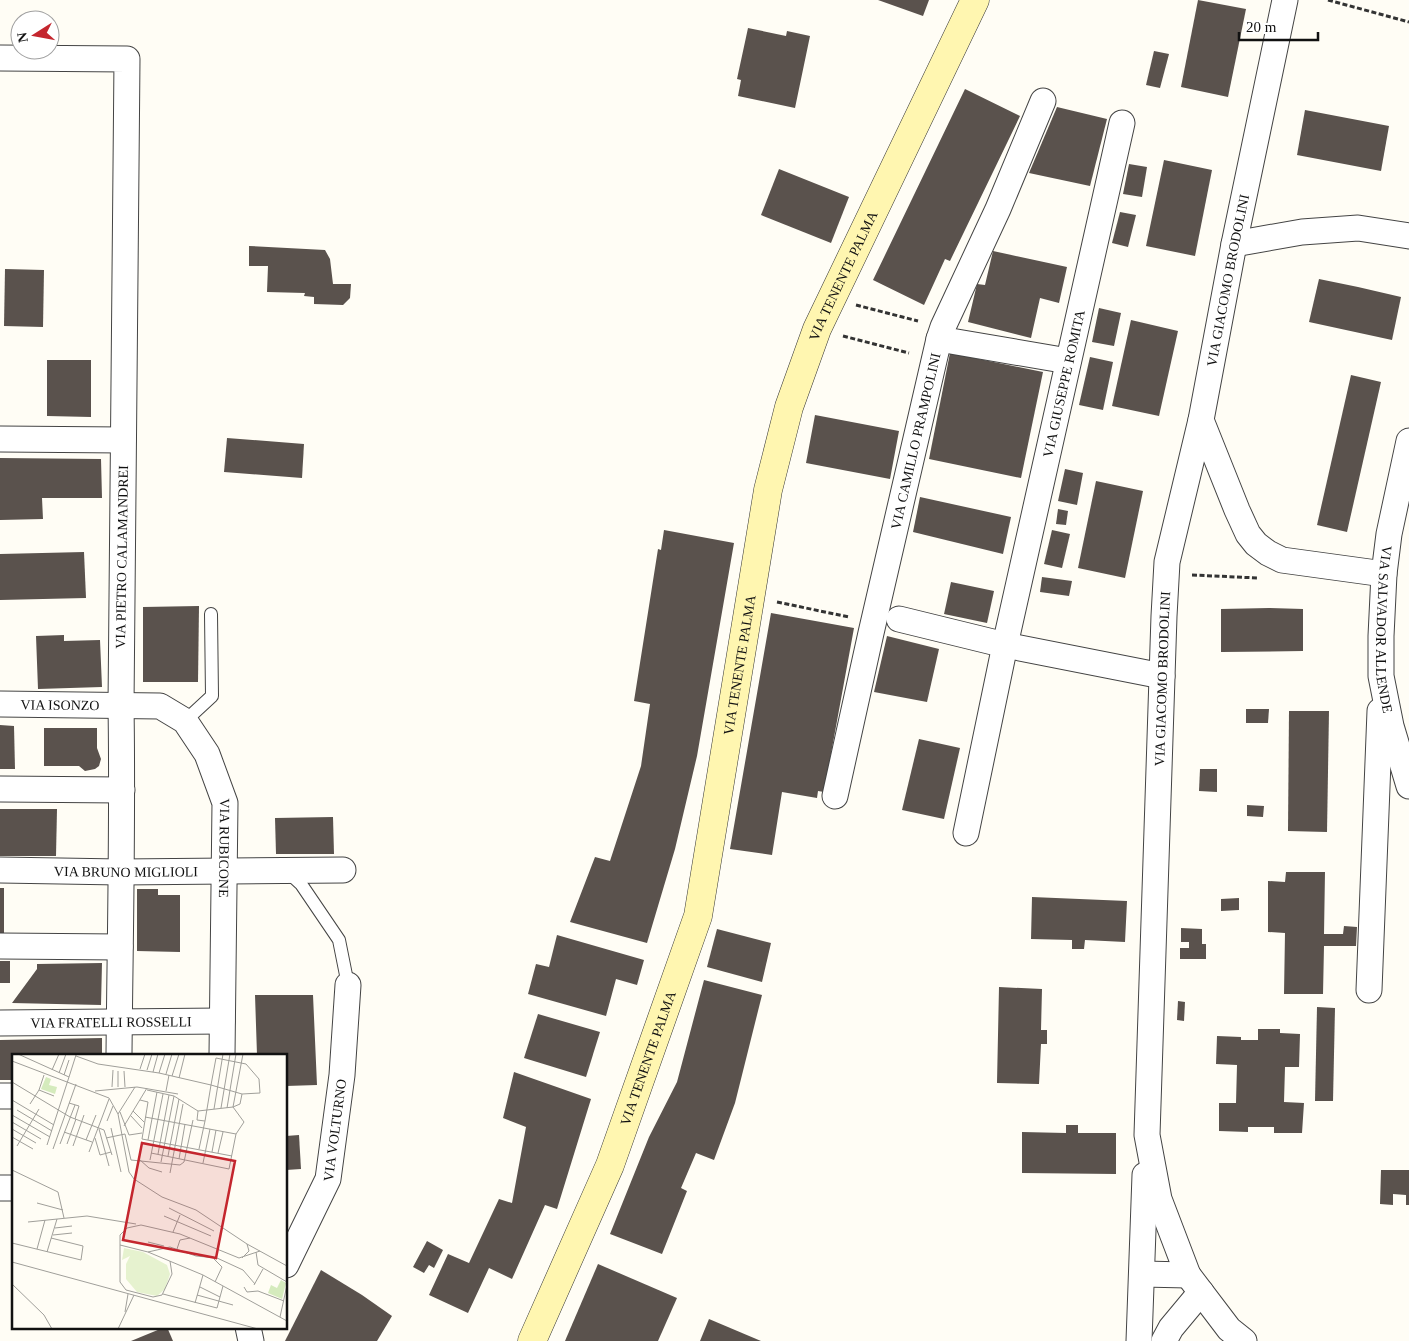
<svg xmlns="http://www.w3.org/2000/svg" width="1409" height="1341" font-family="Georgia,serif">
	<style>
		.building { fill: #5a524d }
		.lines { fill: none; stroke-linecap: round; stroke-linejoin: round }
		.service-casing { stroke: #444; stroke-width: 14 }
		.minor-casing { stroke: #444; stroke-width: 27 }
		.secondary-casing { stroke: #333; stroke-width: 29 }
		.path { stroke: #333; stroke-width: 3; stroke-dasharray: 5 2.5; stroke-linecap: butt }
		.service { stroke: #fff; stroke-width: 12 }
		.minor { stroke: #fff; stroke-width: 25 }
		.secondary { stroke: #fff6b0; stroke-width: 28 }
		.labels { text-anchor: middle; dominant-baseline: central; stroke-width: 5; stroke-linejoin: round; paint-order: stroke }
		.street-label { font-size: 14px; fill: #111; stroke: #fff }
		.inset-road { fill: none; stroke: #a09f9a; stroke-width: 1 }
		.view { fill: #c4262e; fill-opacity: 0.15; stroke: #c4262e; stroke-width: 2.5 }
		.inset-edge { fill: none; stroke: #111; stroke-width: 2.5 }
	</style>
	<rect width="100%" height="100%" fill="#fffdf5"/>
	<g class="building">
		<path d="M878 0H929L923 16Z"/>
		<path d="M1198 0 1246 9 1228 97 1181 87Z"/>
		<path d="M748 28 786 36 787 31 810 36 795 108 738 96 741 80 737 79Z"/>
		<path d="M1154 51 1169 54 1160 88 1146 85Z"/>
		<path d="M965 89 1020 116 950 261 945 259 924 305 873 280Z"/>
		<path d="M1057 107 1107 119 1090 186 1029 173Z"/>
		<path d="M1305 110 1389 126 1381 171 1297 155Z"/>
		<path d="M1164 160 1212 170 1195 256 1146 246Z"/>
		<path d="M1129 164 1147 167 1142 197 1123 194Z"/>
		<path d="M779 169 849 197 831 243 761 215Z"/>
		<path d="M1120 212 1136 215 1128 247 1112 243Z"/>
		<path d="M249 246 325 250 330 259 333 284H351L350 298 343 305 314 304V297L304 296 305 293 267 292 268 266H249Z"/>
		<path d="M993 251 1067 267 1059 303 1040 298 1031 338 968 322 977 284 985 285Z"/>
		<path d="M5 269 44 270 43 327 4 326Z"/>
		<path d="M1319 279 1358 287 1401 297 1392 340 1309 322Z"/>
		<path d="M1099 308 1121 313 1114 346 1092 342Z"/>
		<path d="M1131 320 1178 331 1159 416 1112 406Z"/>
		<path d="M950 353 1043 372 1021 478 929 459Z"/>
		<path d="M1090 357 1113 362 1103 410 1079 405Z"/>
		<path d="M47 360H91V417L47 416Z"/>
		<path d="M1351 375 1381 382 1347 532 1317 525Z"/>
		<path d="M815 415 899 431 890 479 806 463Z"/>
		<path d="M227 438 304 444 302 478 224 472Z"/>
		<path d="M0 458 101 459 102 498H42L43 519 0 520Z"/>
		<path d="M1065 469 1083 473 1077 505 1058 501Z"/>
		<path d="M1096 481 1143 491 1125 578 1078 568Z"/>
		<path d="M920 497 1011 517 1003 554 913 532Z"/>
		<path d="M1058 509 1068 511 1066 525 1056 524Z"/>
		<path d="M664 530 734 543 697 756 675 849 647 943 570 922 595 857 610 861 641 766 650 704 634 701 658 549 661 550Z"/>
		<path d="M1052 530 1070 534 1062 568 1044 564Z"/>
		<path d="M84 552 86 598 0 600V554Z"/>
		<path d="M1042 577 1072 581 1069 596 1040 592Z"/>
		<path d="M951 582 994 591 987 623 944 614Z"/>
		<path d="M199 606 198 682H143V607Z"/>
		<path d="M1269 608 1303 609V651L1221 652V609Z"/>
		<path d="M771 613 854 628 824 792 818 791 817 798 782 792 772 855 730 849Z"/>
		<path d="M64 635V641L100 640 102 687 38 689 36 636Z"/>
		<path d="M887 636 939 649 927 702 874 692Z"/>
		<path d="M1246 709H1269L1268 723H1246Z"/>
		<path d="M1289 711H1329L1327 832 1288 831Z"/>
		<path d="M0 725 14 726 15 769H0Z"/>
		<path d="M44 728H97V748L101 759 99 766 95 769 85 771 79 766H44Z"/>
		<path d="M919 739 960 748 944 819 902 810Z"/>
		<path d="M1200 769H1217V792L1199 791Z"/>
		<path d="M1247 805 1264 806 1263 817 1247 816Z"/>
		<path d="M0 809H57L56 856H0Z"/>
		<path d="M333 817 334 854H276L275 818Z"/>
		<path d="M1286 872H1325L1324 934H1343L1344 926 1357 927 1356 946H1324L1323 994H1284L1285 933 1268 932V881L1285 882Z"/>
		<rect x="0" y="888" width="4" height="46"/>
		<path d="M137 889H158V895H180V952L137 951Z"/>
		<path d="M1032 897 1127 901 1125 942 1085 940 1084 949H1072V940L1031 939Z"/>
		<path d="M1239 898V910L1221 911V899Z"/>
		<path d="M1181 928 1202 929V944H1206V959H1180V948H1189V942H1181Z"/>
		<path d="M717 929 771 943 762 982 707 967Z"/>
		<path d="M557 935 644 960 637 985 616 979 606 1016 528 994 536 964 549 967Z"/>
		<rect x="0" y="961" width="10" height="22"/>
		<path d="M102 963 101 1005 12 1003 37 969V964Z"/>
		<path d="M704 980 762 995 735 1103 714 1160 696 1153 681 1188 687 1191 662 1254 610 1234 649 1137 677 1082Z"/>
		<path d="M999 987 1042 989 1041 1030H1047V1044H1041L1039 1084 997 1083Z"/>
		<path d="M255 995H313L317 1085 286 1086V1055H257Z"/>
		<path d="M1178 1001 1185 1002 1184 1021 1177 1020Z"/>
		<path d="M1317 1007 1335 1008 1333 1101H1315Z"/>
		<path d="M538 1014 600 1032 586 1077 524 1058Z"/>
		<path d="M1258 1029H1280V1033L1300 1034 1299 1067H1285L1284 1102 1304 1103 1302 1133H1274V1127H1248V1132L1219 1131V1103H1236L1237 1065 1216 1064 1217 1036 1241 1037V1040H1258Z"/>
		<path d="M102 1038V1055H14V1080H0V1040Z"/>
		<path d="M514 1072 591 1099 557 1209 545 1205 512 1279 489 1268 468 1313 429 1295 448 1254 469 1263 499 1199 512 1203 526 1127 503 1118Z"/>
		<path d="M1066 1125H1078V1133H1116V1174L1022 1173V1132L1066 1133Z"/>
		<path d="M299 1135 301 1169 286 1170V1136Z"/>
		<path d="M1381 1170H1409V1205H1406V1195L1393 1194V1205L1380 1204Z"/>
		<path d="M427 1241 443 1250 434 1268 429 1265 424 1273 413 1267Z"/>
		<path d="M598 1264 677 1298 658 1341H565Z"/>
		<path d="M321 1270 362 1295 392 1316 377 1341H285Z"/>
		<path d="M709 1319 761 1341H700Z"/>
		<path d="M165 1327H167L173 1341H131Z"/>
	</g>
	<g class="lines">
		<g class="service-casing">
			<g id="service">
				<path d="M185 721 212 696 211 614"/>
				<path d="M288 872 301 884 339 940 348 985"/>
			</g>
		</g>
		<g class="minor-casing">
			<g id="minor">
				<path d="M0 58 127 59 121 706C123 822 120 939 119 1055"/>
				<path d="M1234 244 1302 232 1358 228 1409 236"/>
				<path d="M939 339 1068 361"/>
				<path d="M1201 420 1237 510 1248 534 1256 544 1268 553 1282 560 1384 574"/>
				<path d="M0 439 123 440"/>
				<path id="s1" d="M1409 441 1389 534 1384 574 1381 636V676L1391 726 1409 786"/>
				<path d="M899 619 1005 645 1162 676"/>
				<path id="s2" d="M0 704 160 706 185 721 207 754 225 803 222 1055"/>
				<path d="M0 789 122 790"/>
				<path id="s3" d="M835 796 871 633 939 339 943 327 998 209 1043 101"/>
				<path id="s4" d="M966 833 1005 645 1122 123"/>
				<path id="s5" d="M0 870 120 872 343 870"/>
				<path d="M0 946 120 947"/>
				<path d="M1369 990 1380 711"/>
				<path id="s6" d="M0 1023 222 1021"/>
				<path d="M0 1096H14"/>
				<path d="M0 1188H14"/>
				<path id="s7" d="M286 1265 328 1179 342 1075 348 985"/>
				<path d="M1142 1274 1188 1275"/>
				<path d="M248 1327 251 1341"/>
				<path d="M1139 1341 1145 1175"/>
				<path d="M1164 1341 1171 1328 1201 1292"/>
				<path id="s8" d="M1244 1341 1229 1329 1188 1275 1159 1199 1147 1135 1164 616 1167 562 1201 420 1234 244 1285 0"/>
			</g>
		</g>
		<g class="secondary-casing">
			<g id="secondary">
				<path id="s9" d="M532 1341 610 1165 698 916 768 490 789 407 817 329 975 0"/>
			</g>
		</g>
		<g class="path">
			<path d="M1328 0 1409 22"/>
			<path d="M856 305 918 321"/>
			<path d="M843 336 909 353"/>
			<path d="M1192 575 1258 578"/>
			<path d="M777 602 849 617"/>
		</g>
		<use href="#service" class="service"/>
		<use href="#minor" class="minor"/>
		<use href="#secondary" class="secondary"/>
	</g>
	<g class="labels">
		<g class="street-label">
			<text stroke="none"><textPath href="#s9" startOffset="1116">VIA TENENTE PALMA</textPath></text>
			<text stroke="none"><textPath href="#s8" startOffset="1095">VIA GIACOMO BRODOLINI</textPath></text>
			<text stroke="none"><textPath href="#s4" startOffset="460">VIA GIUSEPPE ROMITA</textPath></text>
			<text stroke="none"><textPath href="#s3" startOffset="364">VIA CAMILLO PRAMPOLINI</textPath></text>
			<text transform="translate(122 557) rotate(-89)">VIA PIETRO CALAMANDREI</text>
			<text stroke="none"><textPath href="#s1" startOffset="191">VIA SALVADOR ALLENDE</textPath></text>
			<text stroke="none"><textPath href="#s9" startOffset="711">VIA TENENTE PALMA</textPath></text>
			<text stroke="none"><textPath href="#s8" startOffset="690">VIA GIACOMO BRODOLINI</textPath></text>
			<text stroke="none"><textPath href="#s2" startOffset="60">VIA ISONZO</textPath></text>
			<text stroke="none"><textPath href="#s2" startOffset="326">VIA RUBICONE</textPath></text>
			<text stroke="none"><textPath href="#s5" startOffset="126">VIA BRUNO MIGLIOLI</textPath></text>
			<text stroke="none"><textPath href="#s6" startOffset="111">VIA FRATELLI ROSSELLI</textPath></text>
			<text stroke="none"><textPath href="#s9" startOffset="306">VIA TENENTE PALMA</textPath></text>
			<text stroke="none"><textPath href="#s7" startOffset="145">VIA VOLTURNO</textPath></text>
		</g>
	</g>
	<g transform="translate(12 1054)">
		<rect width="275" height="275" fill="#fffdf5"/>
		<path d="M34 23 39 25 37 31 45 33 43 40 29 35ZM269 226 274 229 270 245 256 239 259 231 265 234Z" fill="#d5ebbd"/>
		<path d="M112 194 131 198 155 211 158 220 153 235 145 242 125 238 114 225V210L118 202 110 206Z" fill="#e6f2cf"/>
		<path class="inset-road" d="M6 0 57 23 35 91M64 2 86 10 147 19 199 31 230 40 248 39 247 25 234 10 204 4 199 31 193 67 187 95M0 7 97 44 106 60 117 118 122 125 150 143 184 156 235 190 275 212M128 15 133 0M40 16 47 0M135 16 140 0M106 17V33M112 17 113 33M141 18 146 0M47 19 54 0M147 19 153 0M154 20 160 0M32 21 27 36 42 42M52 21 57 6M160 22 167 0M57 23 64 1M167 24 173 0M0 28 58 63 92 76 100 101M100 33 101 16M135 36 162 42 186 57 221 53 228 50 230 40M83 37 125 33 166 40M154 37 157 21M0 46 42 71M128 46 136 48 130 85 220 102M57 49 67 52 63 65M18 50 27 36M209 54 218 0M215 54 224 0M202 55 211 0M5 56 40 77M121 57 132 68M186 57 185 66 193 67M108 58 117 81 130 79M106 60 123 33M0 61 38 83M119 62 130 74M133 63 224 80M95 67 101 52M0 68 29 85M112 72 135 34M99 74 109 118M0 75 24 89M87 75 97 112M52 78 80 88M0 83 21 95M83 84 88 101 99 98M94 84 113 80 119 106 168 111 172 108 181 66M74 86 84 61M136 86 145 38M48 90 63 51M55 90 64 65M5 92 27 55M61 92 72 61M41 95 64 30M77 98 97 45M200 98 204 76M139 99 217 115 224 80 232 68 221 53 231 0M206 99 211 78M146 100 157 41M156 102 167 45M167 105 173 70M128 106 137 114 150 118M138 106 151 40M149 108 162 42M191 109 198 75M0 116 46 138 52 164M158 119 171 50M25 149 51 156M157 154 202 177M152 162 199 182M16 168 75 162 124 170M43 174 60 172M161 178 168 161M41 181 60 179M136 188 152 192M0 189 69 206 71 192 39 184M108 191 136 198 191 221 275 267M25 195 33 166M165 195 168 186 178 184M35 198 45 165M136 198 158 193 184 202 205 204 231 216 243 230M244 198 246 211 275 228M230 204 237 197 235 190M202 205 210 213 203 228M158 207 160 220 150 241 141 243 114 236 108 228V181L115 174 129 171 168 180 227 204 248 197M0 208 246 275M0 230 32 261 40 275M242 231 251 215M188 233 208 243M232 233 235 238 246 237 272 247M151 240 205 254 211 232M185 241 221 251M183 249 191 221M113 258 116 240M268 263 275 231M106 275 122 241"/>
		<path class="view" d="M130 89 223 107 204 204 111 186Z"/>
		<rect width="275" height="275" class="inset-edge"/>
	</g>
	<g transform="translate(35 35) rotate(259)"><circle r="24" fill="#ffffff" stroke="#a0a0a0"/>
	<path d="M0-4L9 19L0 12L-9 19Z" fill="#c4262e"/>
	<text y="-8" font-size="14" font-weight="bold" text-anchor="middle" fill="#111111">N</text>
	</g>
	<path d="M1239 32v8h79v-8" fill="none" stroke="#111111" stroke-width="2.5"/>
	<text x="1246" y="32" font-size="15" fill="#111111" stroke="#ffffff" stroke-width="4" paint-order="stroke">20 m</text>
</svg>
